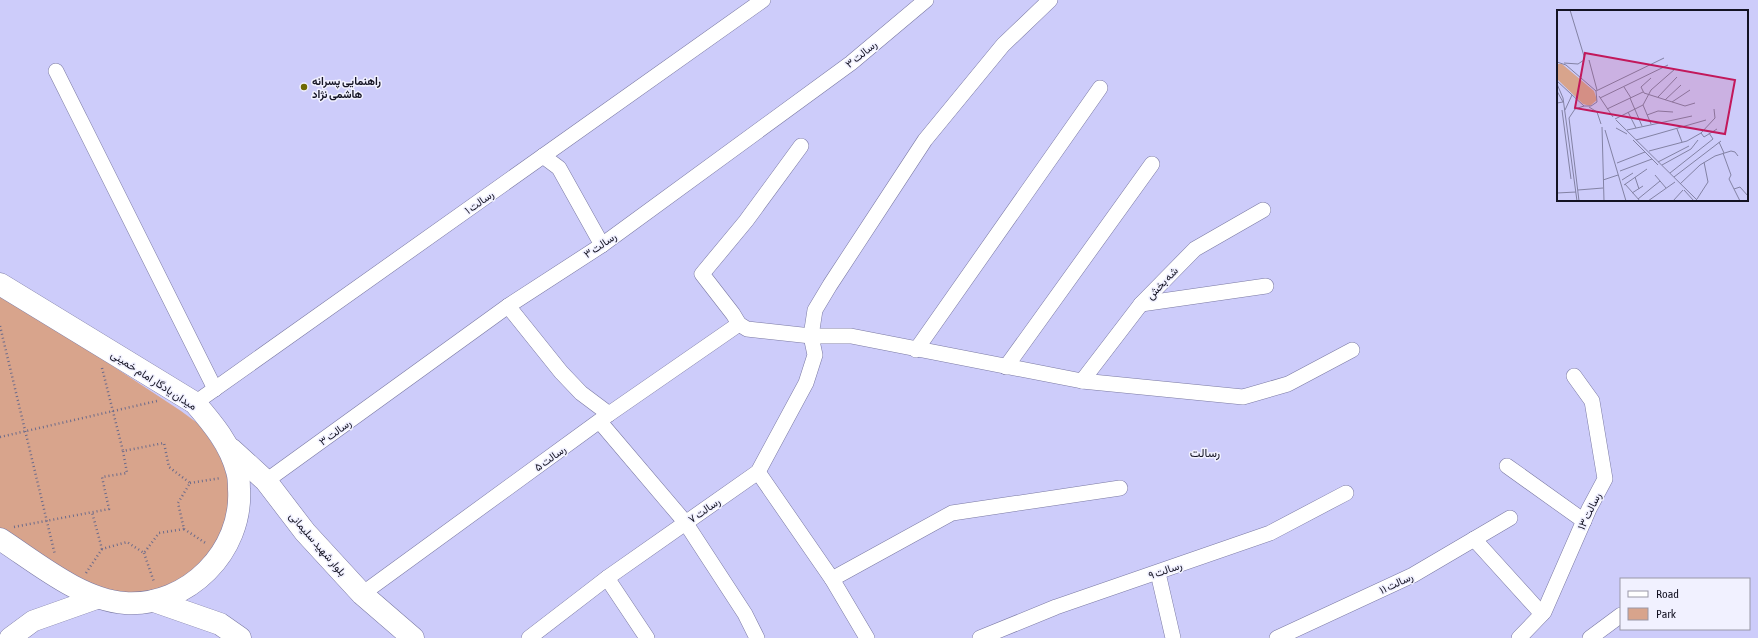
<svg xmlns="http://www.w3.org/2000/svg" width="1758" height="638" font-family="'Asap Condensed',Vazirmatn,sans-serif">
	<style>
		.green { fill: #d8a48c }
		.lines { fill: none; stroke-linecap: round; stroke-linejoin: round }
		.street-casing { stroke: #7a79a3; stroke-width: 16 }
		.secondary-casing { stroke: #7a79a3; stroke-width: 22 }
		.primary-casing { stroke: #7a79a3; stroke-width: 23 }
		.path { stroke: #6c6b8a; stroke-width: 2.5; stroke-dasharray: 1 3; stroke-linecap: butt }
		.street { stroke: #fff; stroke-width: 15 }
		.secondary { stroke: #fff; stroke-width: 21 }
		.primary { stroke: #fff; stroke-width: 22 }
		.poi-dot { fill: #6f6903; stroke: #f1f1ff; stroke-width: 1.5 }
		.labels { text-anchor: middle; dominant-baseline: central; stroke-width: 3; stroke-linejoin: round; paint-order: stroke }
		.street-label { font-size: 11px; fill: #141323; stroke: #f1f1ff }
		.poi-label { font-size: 11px; font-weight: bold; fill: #141323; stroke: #f1f1ff; text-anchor: start }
		.neighbourhood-label { font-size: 12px; fill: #141323; stroke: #f1f1ff }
		.inset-road { fill: none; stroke: #8382a4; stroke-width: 1 }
		.view { fill: #c2185b; fill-opacity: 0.15; stroke: #c2185b; stroke-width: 2 }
		.inset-edge { fill: none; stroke: #141323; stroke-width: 2 }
	</style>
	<rect width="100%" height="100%" fill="#cdccfa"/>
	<path class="green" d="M0 296 96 355 181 411 200 425 221 457 232 492 223 542 175 586 138 593 110 591 90 586 0 530Z"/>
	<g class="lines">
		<g class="street-casing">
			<g id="street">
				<path d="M56 71 215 389"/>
				<path d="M801 146 746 221 702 274 733 314 739 324 747 329 811 336H851L1082 381 1243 397 1288 384 1352 350"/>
				<path d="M543 156 559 168 602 245"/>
				<path d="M1141 304 1266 286"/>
				<path d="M508 306 561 372 581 393 609 414"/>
				<path d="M916 350 1100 88"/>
				<path d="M1006 367 1152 164"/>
				<path d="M1082 381 1141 304 1195 249 1263 210"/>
				<path d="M195 403 763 0"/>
				<path d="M600 422 685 522 745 614 757 638"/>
				<path d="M1507 466 1584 521"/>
				<path d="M758 472 832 579 867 638"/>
				<path d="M266 481 508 306 602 245 851 63 926 0"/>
				<path d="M1474 539 1542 614"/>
				<path d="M1158 573 1173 638"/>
				<path d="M607 578 647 638"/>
				<path d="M832 579 952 513 1120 488"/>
				<path d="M362 594 609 414 739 324"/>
				<path d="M529 638 607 578 758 472 806 383 815 355 811 336 815 310 830 285 925 140 1003 45 1050 0"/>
				<path d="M980 638 1056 607 1270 533 1346 493"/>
				<path d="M1277 638 1413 575 1510 518"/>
				<path d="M1519 638 1544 612 1589 509 1605 479 1592 401 1574 376"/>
				<path d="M1590 638 1621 615"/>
			</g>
		</g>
		<g class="secondary-casing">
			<path id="secondary" d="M10 638 33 621 98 598"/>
		</g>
		<g class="primary-casing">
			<g id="primary">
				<path d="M0 284 195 403C213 424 230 444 237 471 239 477 239 484 239 489 243 551 188 607 125 603 81 600 37 563 0 539"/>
				<path d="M231 449 266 481 305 532 362 594 413 638"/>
				<path d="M154 601 220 624 240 638"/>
			</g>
		</g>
		<g class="path">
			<path d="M0 326 55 555"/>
			<path d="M102 368 123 451"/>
			<path d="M0 437 157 401"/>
			<path d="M190 483 221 478"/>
			<path d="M14 527 109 509 102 477 127 473 123 451 164 443 169 467 190 483 178 503 184 529 159 533 144 553 127 542 102 549 92 512"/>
			<path d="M184 529 207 544"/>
			<path d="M144 553 154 582"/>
			<path d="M86 573 102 549"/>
		</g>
		<use href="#street" class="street"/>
		<use href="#secondary" class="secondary"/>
		<use href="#primary" class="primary"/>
	</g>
	<circle class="poi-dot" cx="304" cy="87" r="4"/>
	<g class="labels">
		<g class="street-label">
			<text transform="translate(861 54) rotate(-39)">رسالت ۳</text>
			<text transform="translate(479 202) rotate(-35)">رسالت ۱</text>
			<text transform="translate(600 245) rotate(-34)">رسالت ۳</text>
			<text transform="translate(1162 283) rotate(-46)">شه بخش</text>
			<text transform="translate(154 380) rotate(33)">میدان یادگار امام خمینی</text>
			<text transform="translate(335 432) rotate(-36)">رسالت ۳</text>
			<text transform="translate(550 458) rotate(-36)">رسالت ۵</text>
			<text transform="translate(704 510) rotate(-35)">رسالت ۷</text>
			<text transform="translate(1589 511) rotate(-64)">رسالت ۱۳</text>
			<text transform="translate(318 544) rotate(49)">بلوار شهید سلیمانی</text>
			<text transform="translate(1165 570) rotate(-19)">رسالت ۹</text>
			<text transform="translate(1396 583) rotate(-25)">رسالت ۱۱</text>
		</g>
		<g class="poi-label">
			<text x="312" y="81">راهنمایی پسرانه<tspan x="312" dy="13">هاشمی نژاد</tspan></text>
		</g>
		<g class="neighbourhood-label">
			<text x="1205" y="453">رسالت</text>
		</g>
	</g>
	<g transform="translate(1557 10)">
		<rect width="191" height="191" fill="#cdccfa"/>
		<path d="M0 54H5L37 81 40 90 33 96 26 94 0 69Z" fill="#d8a48c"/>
		<path class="inset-road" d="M32 50 40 80M0 52 9 55 39 81 40 92 34 96H27L0 71M7 53 21 54 27 50V46L13 0M94 68 84 77 87 83 128 96 138 93M0 74 6 88 20 191M67 77 74 88M0 81 6 92 0 93M39 81 107 48M42 86 56 107M101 87 120 67M43 88 111 55M73 88 85 116M108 90 124 75M115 92 133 80M86 95 94 114M32 97 40 102 44 114M50 99 86 82M5 100 14 169M8 100 15 85M71 102 79 118M90 105 101 101 116 102M58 109 86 95 94 80 118 59M59 110 141 191M45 117 47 191M59 118 70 124M120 119 125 132M48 120 69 191M70 120 135 106M144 123 147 127 160 119M76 130 101 155M79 130 149 110M162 132 167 143M92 141 130 131 144 123 158 108 157 99M166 143 174 165 172 169 183 191M101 152 132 136M60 153 88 142M105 155 134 139 141 130M63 161 95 149M113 163 156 129 152 123M98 165 109 178M78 167 82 179M117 167 164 131M46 170 61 165M65 170 76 163M68 174 83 191M123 174 143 155 158 146 174 141 178 142 181 146M67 175 90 159M177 179 183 177 191 186M21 180 46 178M127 180 137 191M0 183 19 182M75 183 86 176M81 189 103 171M140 189 151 172 147 152M22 191 12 108 18 99 27 96M91 191 118 172M116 191 126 180"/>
		<path class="view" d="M28 43 178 70 168 124 18 98Z"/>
		<rect width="191" height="191" class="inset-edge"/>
	</g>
	<rect x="1620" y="578" width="130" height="52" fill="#f1f1ff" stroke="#9998a7"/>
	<rect x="1628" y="591" width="20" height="6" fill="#ffffff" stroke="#9998a7"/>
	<text x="1656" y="598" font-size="12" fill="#141323">Road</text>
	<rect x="1628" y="608" width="20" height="12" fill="#d8a48c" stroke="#9998a7"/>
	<text x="1656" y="618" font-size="12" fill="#141323">Park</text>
</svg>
